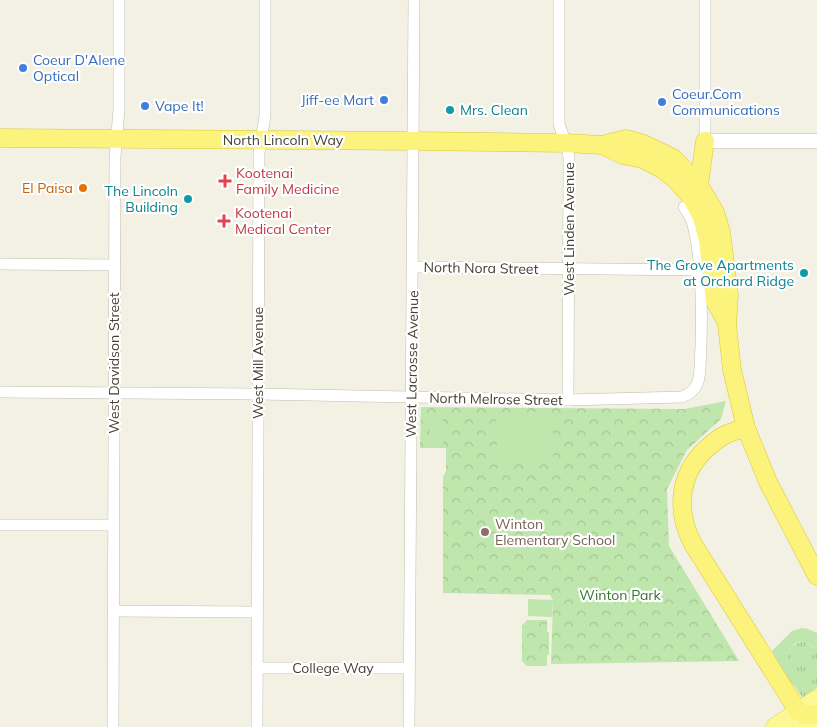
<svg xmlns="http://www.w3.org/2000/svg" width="817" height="727" font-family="Mulish,sans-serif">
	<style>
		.grass { fill: url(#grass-tufts) }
		.park { fill: url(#park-crowns) }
		.garden { fill: #bfe6ad }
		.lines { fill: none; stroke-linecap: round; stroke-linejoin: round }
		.minor-casing { stroke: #c0beaa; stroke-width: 12 }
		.tertiary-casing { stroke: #c0beaa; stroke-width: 15 }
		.primary-casing { stroke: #e1da63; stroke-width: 19 }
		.trunk-casing { stroke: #dac636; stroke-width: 19 }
		.minor { stroke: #fff; stroke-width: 11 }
		.tertiary { stroke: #fff; stroke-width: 14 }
		.primary { stroke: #fcf893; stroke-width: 18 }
		.trunk { stroke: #fcf37c; stroke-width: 18 }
		.shop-dot { fill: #3f7fe0; stroke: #fff; stroke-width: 2 }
		.culture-dot { fill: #0f9aa8; stroke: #fff; stroke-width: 2 }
		.health-dot { fill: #e0444e; stroke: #fff; stroke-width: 2 }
		.food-dot { fill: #e8710a; stroke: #fff; stroke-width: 2 }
		.education-dot { fill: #8d6e63; stroke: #fff; stroke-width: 2 }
		.labels { text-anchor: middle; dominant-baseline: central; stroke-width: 4.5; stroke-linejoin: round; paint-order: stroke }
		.shop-label { font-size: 14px; fill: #366cbe; stroke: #fff; text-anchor: start }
		.culture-label { font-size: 14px; fill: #0d838f; stroke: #fff; text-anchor: end }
		.street-label { font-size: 14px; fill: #444234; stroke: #fff }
		.health-label { font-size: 14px; fill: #be3a42; stroke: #fff; text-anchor: start }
		.food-label { font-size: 14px; fill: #c56008; stroke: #fff; text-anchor: end }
		.education-label { font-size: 14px; fill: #785e54; stroke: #fff; text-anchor: start }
		.park-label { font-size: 14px; fill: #337429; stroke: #fff }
	</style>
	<defs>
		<pattern id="grass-tufts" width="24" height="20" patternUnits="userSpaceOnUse" patternTransform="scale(1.25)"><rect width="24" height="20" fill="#bfe6ad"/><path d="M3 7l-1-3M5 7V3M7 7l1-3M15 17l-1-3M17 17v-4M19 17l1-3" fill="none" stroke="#a5c695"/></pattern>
		<pattern id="park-crowns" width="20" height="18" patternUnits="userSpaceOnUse" patternTransform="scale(1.25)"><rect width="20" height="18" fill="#bfe6ad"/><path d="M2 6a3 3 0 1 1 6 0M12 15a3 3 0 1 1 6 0" fill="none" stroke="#a5c695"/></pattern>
	</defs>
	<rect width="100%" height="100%" fill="#f2f1e4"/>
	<path class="grass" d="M800 642H806L817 650V688L804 697H802L794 685 791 687 783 670C791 659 783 648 800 642Z"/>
	<g class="park">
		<path d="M726 401 721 419 687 450 667 489 669 546 739 661 551 664 553 600 550 595 443 593V477L446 471V448H420L421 407 685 409Z"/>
		<path d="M527 620H547V632H549V655H547V666H527L522 661V626Z"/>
	</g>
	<g class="garden">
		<path d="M496 412H553V458H497Z"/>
		<rect x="430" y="420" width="13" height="26"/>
		<path d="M528 599 553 600 552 617 528 616Z"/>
		<path d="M802 628 808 629 817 633V650C811 645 806 640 798 642 785 646 790 662 783 670L772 651 792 631Z"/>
	</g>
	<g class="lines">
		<g class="minor-casing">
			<g id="minor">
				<path d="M559 0V124L567 147 569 158 568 400"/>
				<path d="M705 141V0"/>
				<path d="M0 264 115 265"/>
				<path d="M413 267 699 270"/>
				<path d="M0 392 258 394 568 400 682 397C690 394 695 390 698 382 701 371 700 358 701 347 702 311 702 255 692 221 690 216 687 212 684 207"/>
				<path d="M0 525H113"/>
				<path d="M113 611 257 612"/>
				<path d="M257 668H409"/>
				<path d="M113 727 115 157 119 109V0"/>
				<path d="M257 727 259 153 265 116V0"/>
				<path d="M409 727 414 0"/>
			</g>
		</g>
		<g class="tertiary-casing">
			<path id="tertiary" d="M705 141H817"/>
		</g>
		<g class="primary-casing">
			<g id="primary">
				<path d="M775 727 817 699"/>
				<path d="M802 727 817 718"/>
			</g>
		</g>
		<g class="trunk-casing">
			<g id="trunk">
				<path d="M0 138 414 141 565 143 602 145 626 139 644 144 673 158 699 185 715 212 721 232 729 295 727 324 732 370 746 428 768 482 817 576"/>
				<path d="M602 145 623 155 643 159 662 169 675 179 691 197 702 217 708 240 715 301 727 323"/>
				<path d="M699 185 705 141"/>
				<path d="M746 428C740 430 733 431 727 434 719 437 712 444 706 449 678 475 676 512 693 544L798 711 805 715 817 714"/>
			</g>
		</g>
		<use href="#minor" class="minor"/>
		<use href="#tertiary" class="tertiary"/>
		<use href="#primary" class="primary"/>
		<use href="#trunk" class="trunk"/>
	</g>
	<g class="shop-dot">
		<circle cx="23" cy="68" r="5"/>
		<circle cx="384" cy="100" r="5"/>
		<circle cx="662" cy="102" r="5"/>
		<circle cx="145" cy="106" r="5"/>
	</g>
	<g class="culture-dot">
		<circle cx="450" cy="110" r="5"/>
		<circle cx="188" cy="199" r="5"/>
		<circle cx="804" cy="273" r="5"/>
	</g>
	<g class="health-dot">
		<path d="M222.5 173.5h5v5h5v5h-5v5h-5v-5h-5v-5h5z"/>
		<path d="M221.5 213.5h5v5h5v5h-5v5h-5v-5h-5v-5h5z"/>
	</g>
	<circle class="food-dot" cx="83" cy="188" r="5"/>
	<circle class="education-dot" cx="485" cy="532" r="5"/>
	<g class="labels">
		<g class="shop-label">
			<text x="33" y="60">Coeur D'Alene<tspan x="33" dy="16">Optical</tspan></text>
			<text x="672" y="94">Coeur.Com<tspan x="672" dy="16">Communications</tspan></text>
			<text x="374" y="100" text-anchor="end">Jiff-ee Mart</text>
			<text x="155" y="106">Vape It!</text>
		</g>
		<g class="culture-label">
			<text x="460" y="110" text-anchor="start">Mrs. Clean</text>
			<text x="178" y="191">The Lincoln<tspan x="178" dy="16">Building</tspan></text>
			<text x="794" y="265">The Grove Apartments<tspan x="794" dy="16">at Orchard Ridge</tspan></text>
		</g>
		<g class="street-label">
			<text x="283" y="140">North Lincoln Way</text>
			<text transform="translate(569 229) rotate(-90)">West Linden Avenue</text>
			<text transform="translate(481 268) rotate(1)">North Nora Street</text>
			<text transform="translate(114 363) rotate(-90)">West Davidson Street</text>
			<text transform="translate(258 363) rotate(-90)">West Mill Avenue</text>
			<text transform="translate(412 364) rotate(-89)">West Lacrosse Avenue</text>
			<text transform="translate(496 399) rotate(1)">North Melrose Street</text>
			<text x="333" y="668">College Way</text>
		</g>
		<g class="health-label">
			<text x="236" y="173">Kootenai<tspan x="236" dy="16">Family Medicine</tspan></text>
			<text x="235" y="213">Kootenai<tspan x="235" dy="16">Medical Center</tspan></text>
		</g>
		<g class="food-label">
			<text x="73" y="188">El Paisa</text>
		</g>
		<g class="education-label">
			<text x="495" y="524">Winton<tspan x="495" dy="16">Elementary School</tspan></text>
		</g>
		<g class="park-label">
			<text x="620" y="595">Winton Park</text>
		</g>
	</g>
</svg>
